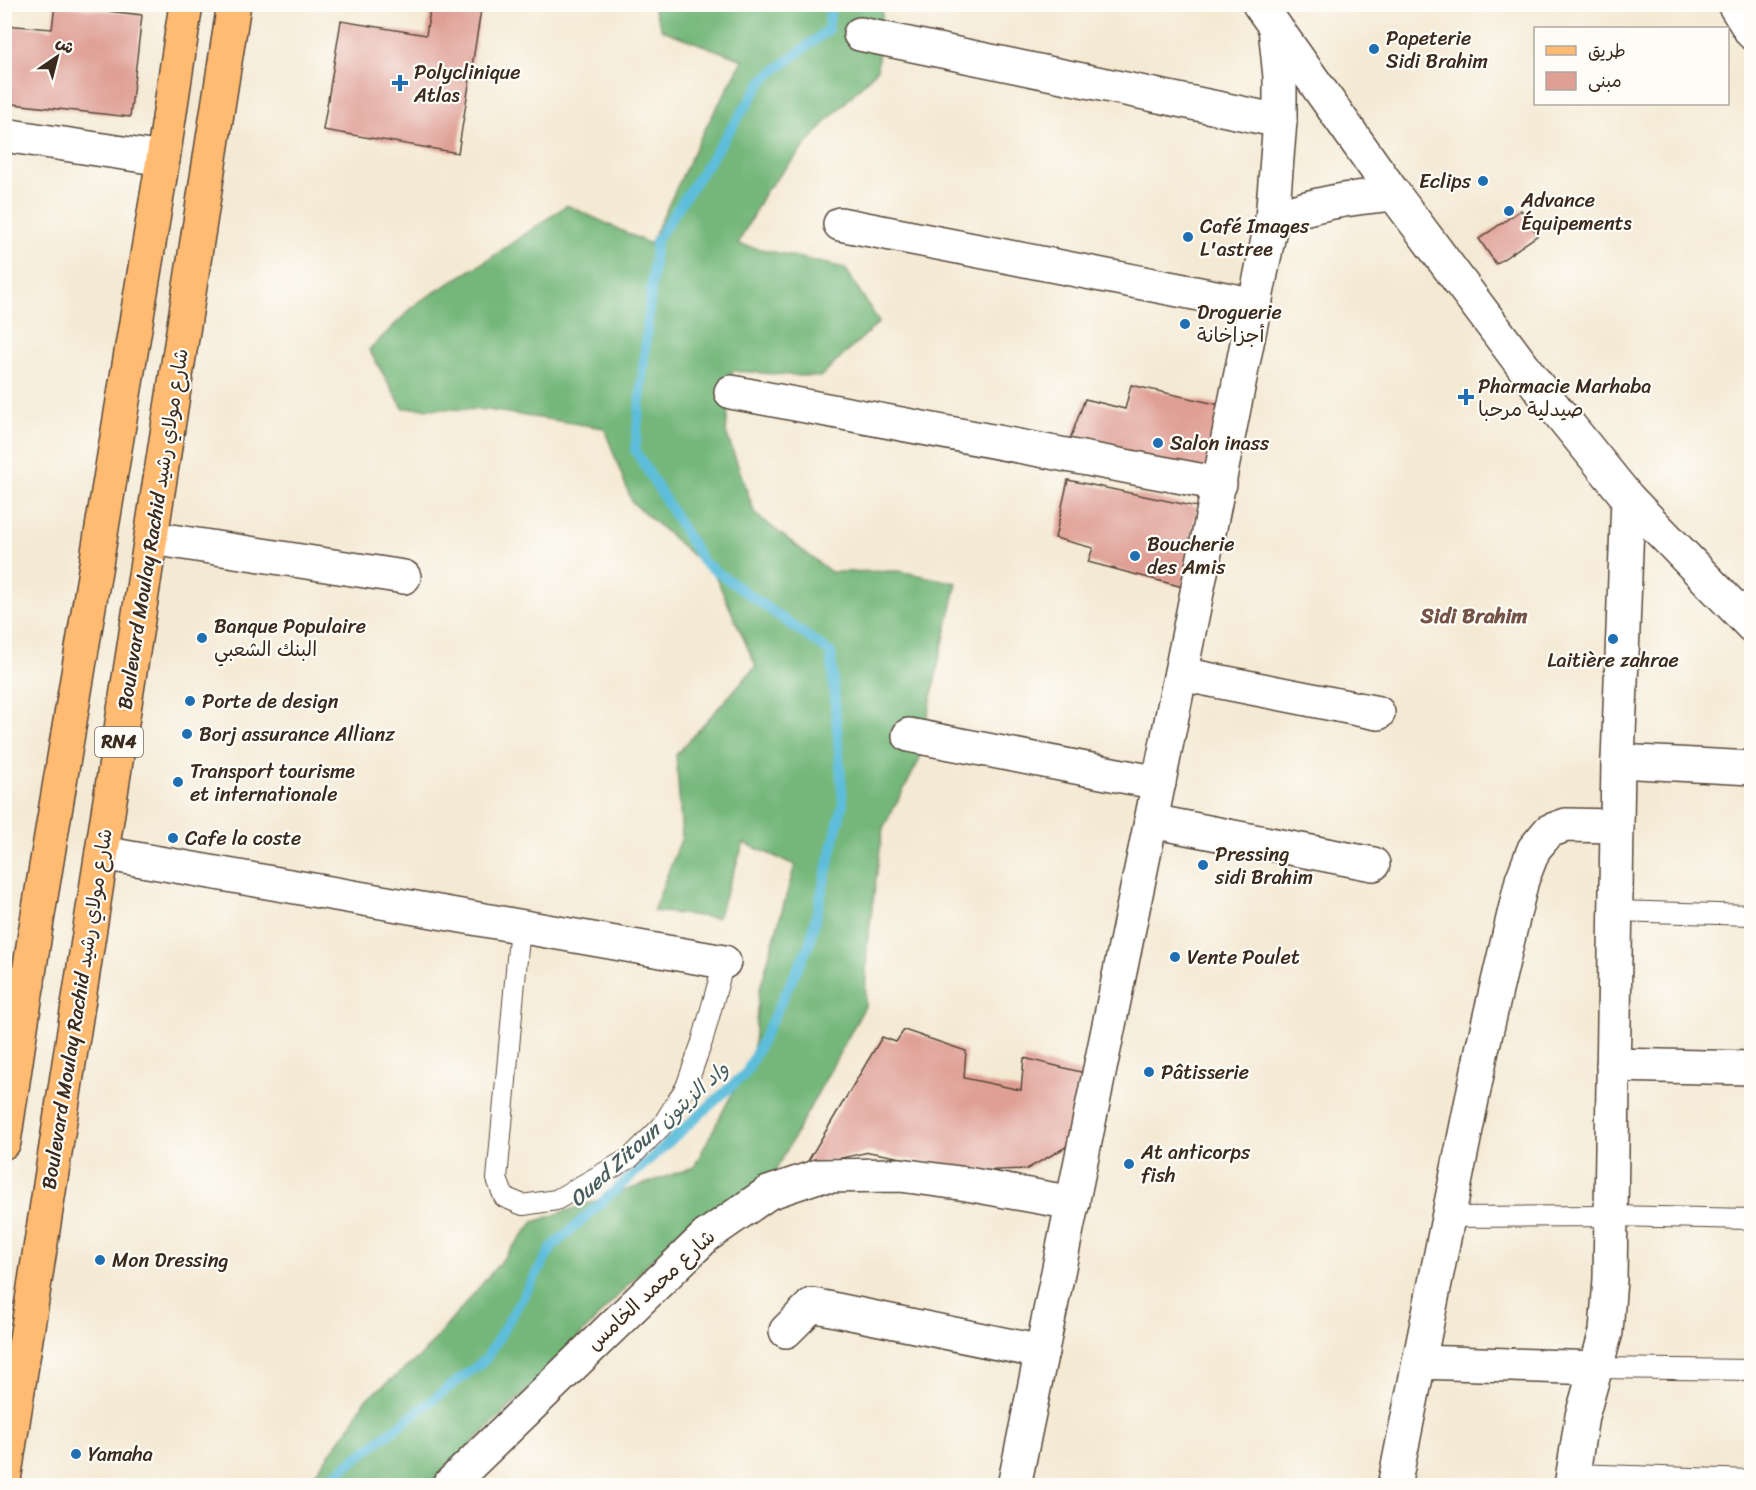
<svg xmlns="http://www.w3.org/2000/svg" width="1756" height="1490" font-family="Sriracha,'Playpen Sans Arabic',sans-serif">
	<style>
		.forest { fill: #74b77a; stroke: #58704c; stroke-width: 1.5 }
		.lines { fill: none; stroke-linecap: round; stroke-linejoin: round }
		.stream { stroke: #5dbddb; stroke-width: 10 }
		.building { fill: #df9f94 }
		.service-casing { stroke: #574739; stroke-width: 22 }
		.minor-casing { stroke: #574739; stroke-width: 36 }
		.primary-casing { stroke: #574739; stroke-width: 36 }
		.service { stroke: #fff; stroke-width: 20 }
		.minor { stroke: #fff; stroke-width: 33 }
		.primary { stroke: #ffbb71; stroke-width: 33 }
		.poi-dot { fill: #1f6fb2; stroke: #fdfcf7; stroke-width: 2 }
		.labels { text-anchor: middle; dominant-baseline: central; stroke-width: 4.5; stroke-linejoin: round; paint-order: stroke }
		.shield { fill: #fdfcf7; stroke: #75695f; stroke-width: 1.5 }
		.shield-label { font-size: 18px; font-weight: bold; fill: #3b2a1e }
		.poi-label { font-size: 20px; fill: #3b2a1e; stroke: #fdfcf7; text-anchor: start }
		.street-label { font-size: 20px; fill: #3b2a1e; stroke: #fdfcf7 }
		.neighbourhood-label { font-size: 21px; font-weight: bold; fill: #745347; stroke: #fdfcf7 }
		.water-label { font-size: 21px; font-style: italic; fill: #475d60; stroke: #fdfcf7 }
	</style>
	<rect width="100%" height="100%" fill="#fdfcf7"/>
	<filter id="ink" filterUnits="userSpaceOnUse"><feTurbulence type="fractalNoise" baseFrequency=".0167" numOctaves="2"/><feDisplacementMap in="SourceGraphic" scale="12" xChannelSelector="R" yChannelSelector="G"/><feConvolveMatrix kernelMatrix="1 2 1 2 8 2 1 2 1" color-interpolation-filters="sRGB"/></filter>
	<filter id="wash" filterUnits="userSpaceOnUse"><feTurbulence type="fractalNoise" baseFrequency=".008" numOctaves="4" result="noise"/><feDisplacementMap in="SourceGraphic" scale="24" xChannelSelector="R" yChannelSelector="G"/><feGaussianBlur stdDeviation="1.35" result="paint"/><feColorMatrix in="noise" values="0 0 0 0 0 0 0 0 0 0 0 0 0 0 0 0 0 1.4 0 .05"/><feComposite in="paint" operator="in"/></filter>
	<g filter="url(#wash)">
		<rect width="100%" height="100%" fill="#f4e9d3"/>
		<path class="forest" d="M652 5H883L877 70 826 122 765 192 738 244 845 268 879 322 820 377 732 371 726 432 755 514 831 572 899 571 957 583 939 660 919 761 883 828 867 945 865 1006 776 1170 662 1249 543 1375 430 1484V1485L306 1486 351 1425 364 1401 422 1355 534 1222 694 1167 753 1053 759 992 795 865 744 843 717 918 653 911 682 837 676 755 756 666 715 575 632 502 604 428 488 410 403 408 369 350 417 303 489 259 567 205 650 244 700 138 743 60 662 30Z"/>
		<g class="lines">
			<path class="stream" d="M320 1486 486 1359 553 1246 746 1073 809 945 843 803 831 653 703 562 635 450 656 241 764 79 828 30 831 4"/>
		</g>
		<g id="blocks">
			<g class="building">
				<path d="M431 4H482L458 153 323 130 341 21 426 35Z"/>
				<path d="M55 5 142 15 130 117 4 103V25L52 29Z"/>
				<path d="M1521 210 1538 235 1496 264 1479 239Z"/>
				<path d="M1131 385 1229 407 1217 475 1069 442 1085 399 1125 409Z"/>
				<path d="M1068 480 1197 507 1183 587 1088 562 1093 548 1055 538Z"/>
				<path d="M904 1030 966 1051 964 1078 1021 1090 1024 1058 1089 1074 1066 1147 1027 1169 973 1171 869 1152 805 1166 882 1037 896 1042Z"/>
			</g>
		</g>
	</g>
	<g filter="url(#ink)">
		<use href="#blocks" fill-opacity="0" stroke="#574739" stroke-width="1.5"/>
		<g class="lines">
			<g class="service-casing">
				<g id="service">
					<path d="M1615 911 1752 915"/>
					<path d="M520 926 497 1179 504 1197 523 1205 556 1200 630 1158 661 1127 686 1087 702 1042 724 962"/>
					<path d="M1448 1217 1611 1216 1752 1219"/>
					<path d="M1597 1368 1752 1370"/>
					<path d="M1572 1474 1752 1480"/>
				</g>
			</g>
			<g class="minor-casing">
				<g id="minor">
					<path d="M1259 4 1394 194 1546 397 1628 498 1752 626"/>
					<path d="M1734 4 1752 33"/>
					<path d="M860 34 1280 121"/>
					<path d="M4 135 163 159"/>
					<path d="M1272 219C1316 203 1349 198 1394 194"/>
					<path d="M840 224 1256 305"/>
					<path d="M731 392 1220 484"/>
					<path d="M152 538 404 577"/>
					<path d="M1181 674 1378 713"/>
					<path d="M909 735 1159 783"/>
					<path d="M1618 761 1752 768"/>
					<path d="M1151 821 1373 864"/>
					<path d="M102 853 724 962"/>
					<path d="M4 983H28"/>
					<path d="M1613 1065 1752 1068"/>
					<path d="M786 1331 812 1305 1042 1352"/>
					<path d="M1419 1362 1597 1368"/>
					<path d="M448 1486 706 1236 768 1193 818 1176 900 1175 967 1184 1073 1203"/>
					<path d="M1014 1486 1151 821 1272 219 1280 121V77L1275 27"/>
					<path d="M1394 1486 1482 1050 1522 880 1534 849 1549 831 1566 825 1617 826"/>
					<path d="M1571 1486 1582 1416 1606 1332 1610 1279 1618 761 1628 498"/>
				</g>
			</g>
			<g class="primary-casing">
				<g id="primary">
					<path d="M4 1142 35 933 163 159 186 4"/>
					<path d="M4 1480C80 988 159 497 234 4"/>
				</g>
			</g>
			<use href="#service" class="service"/>
			<use href="#minor" class="minor"/>
			<use href="#primary" class="primary"/>
		</g>
	</g>
	<g class="poi-dot">
		<circle cx="1374" cy="49" r="6"/>
		<path d="M397 74h6v6h6v6h-6v6h-6v-6h-6v-6h6z"/>
		<circle cx="1483" cy="181" r="6"/>
		<circle cx="1509" cy="211" r="6"/>
		<circle cx="1188" cy="237" r="6"/>
		<circle cx="1185" cy="324" r="6"/>
		<path d="M1463 388h6v6h6v6h-6v6h-6v-6h-6v-6h6z"/>
		<circle cx="1158" cy="443" r="6"/>
		<circle cx="1135" cy="556" r="6"/>
		<circle cx="202" cy="638" r="6"/>
		<circle cx="1613" cy="639" r="6"/>
		<circle cx="190" cy="701" r="6"/>
		<circle cx="187" cy="734" r="6"/>
		<circle cx="178" cy="782" r="6"/>
		<circle cx="173" cy="838" r="6"/>
		<circle cx="1203" cy="865" r="6"/>
		<circle cx="1175" cy="957" r="6"/>
		<circle cx="1149" cy="1072" r="6"/>
		<circle cx="1129" cy="1164" r="6"/>
		<circle cx="100" cy="1260" r="6"/>
		<circle cx="76" cy="1454" r="6"/>
	</g>
	<g class="labels">
		<rect class="shield" x="95" y="727" width="48" height="30" rx="4.5"/>
		<g class="shield-label">
			<text x="119" y="742">RN4</text>
		</g>
		<g class="poi-label">
			<text x="1386" y="38">Papeterie<tspan x="1386" dy="23">Sidi Brahim</tspan></text>
			<text x="414" y="72">Polyclinique<tspan x="414" dy="23">Atlas</tspan></text>
			<text x="1471" y="181" text-anchor="end">Eclips</text>
			<text x="1521" y="200">Advance<tspan x="1521" dy="23">Équipements</tspan></text>
			<text x="1200" y="226">Café Images<tspan x="1200" dy="23">L'astree</tspan></text>
			<text x="1197" y="312">Droguerie<tspan x="1197" dy="23">أجزاخانة</tspan></text>
			<text x="1478" y="386">Pharmacie Marhaba<tspan x="1478" dy="23">صيدلية مرحبا</tspan></text>
			<text x="1170" y="443">Salon inass</text>
			<text x="1147" y="544">Boucherie<tspan x="1147" dy="23">des Amis</tspan></text>
			<text x="214" y="626">Banque Populaire<tspan x="214" dy="23">البنك الشعبي</tspan></text>
			<text x="1613" y="660" text-anchor="middle">Laitière zahrae</text>
			<text x="202" y="701">Porte de design</text>
			<text x="199" y="734">Borj assurance Allianz</text>
			<text x="190" y="771">Transport tourisme<tspan x="190" dy="23">et internationale</tspan></text>
			<text x="185" y="838">Cafe la coste</text>
			<text x="1215" y="854">Pressing<tspan x="1215" dy="23">sidi Brahim</tspan></text>
			<text x="1187" y="957">Vente Poulet</text>
			<text x="1161" y="1072">Pâtisserie</text>
			<text x="1141" y="1152">At anticorps<tspan x="1141" dy="23">fish</tspan></text>
			<text x="112" y="1260">Mon Dressing</text>
			<text x="88" y="1454">Yamaha</text>
		</g>
		<g class="street-label">
			<text transform="translate(153 529) rotate(-81)">Boulevard Moulay Rachid شارع مولاي رشيد</text>
			<text transform="translate(77 1009) rotate(-81)">Boulevard Moulay Rachid شارع مولاي رشيد</text>
			<text transform="translate(651 1290) rotate(-43)">شارع محمد الخامس</text>
		</g>
		<g class="neighbourhood-label">
			<text x="1474" y="616">Sidi Brahim</text>
		</g>
		<g class="water-label">
			<text transform="translate(649 1134) rotate(-42)">Oued Zitoun واد الزيتون</text>
		</g>
	</g>
	<rect width="1756" height="1490" fill="none" stroke="#fdfcf7" stroke-width="24"/>
	<rect x="1534" y="27" width="195" height="78" fill="#fdfcf7" stroke="#afa8a0" stroke-width="1.5"/>
	<rect x="1546" y="46" width="30" height="9" fill="#ffbb71" stroke="#afa8a0" stroke-width="1.5"/>
	<text x="1588" y="57" font-size="18" fill="#3b2a1e">طريق</text>
	<rect x="1546" y="72" width="30" height="18" fill="#df9f94" stroke="#afa8a0" stroke-width="1.5"/>
	<text x="1588" y="87" font-size="18" fill="#3b2a1e">مبنى</text>
	<g transform="translate(57 57) rotate(35)" stroke="#fdfcf7" stroke-width="4.5" paint-order="stroke">
	<path d="M0-4.5L10 22L0 15L-10 22Z" fill="#3b2a1e"/>
	<text y="-9" font-size="16" font-weight="bold" text-anchor="middle" fill="#3b2a1e">ش</text>
	</g>
</svg>
